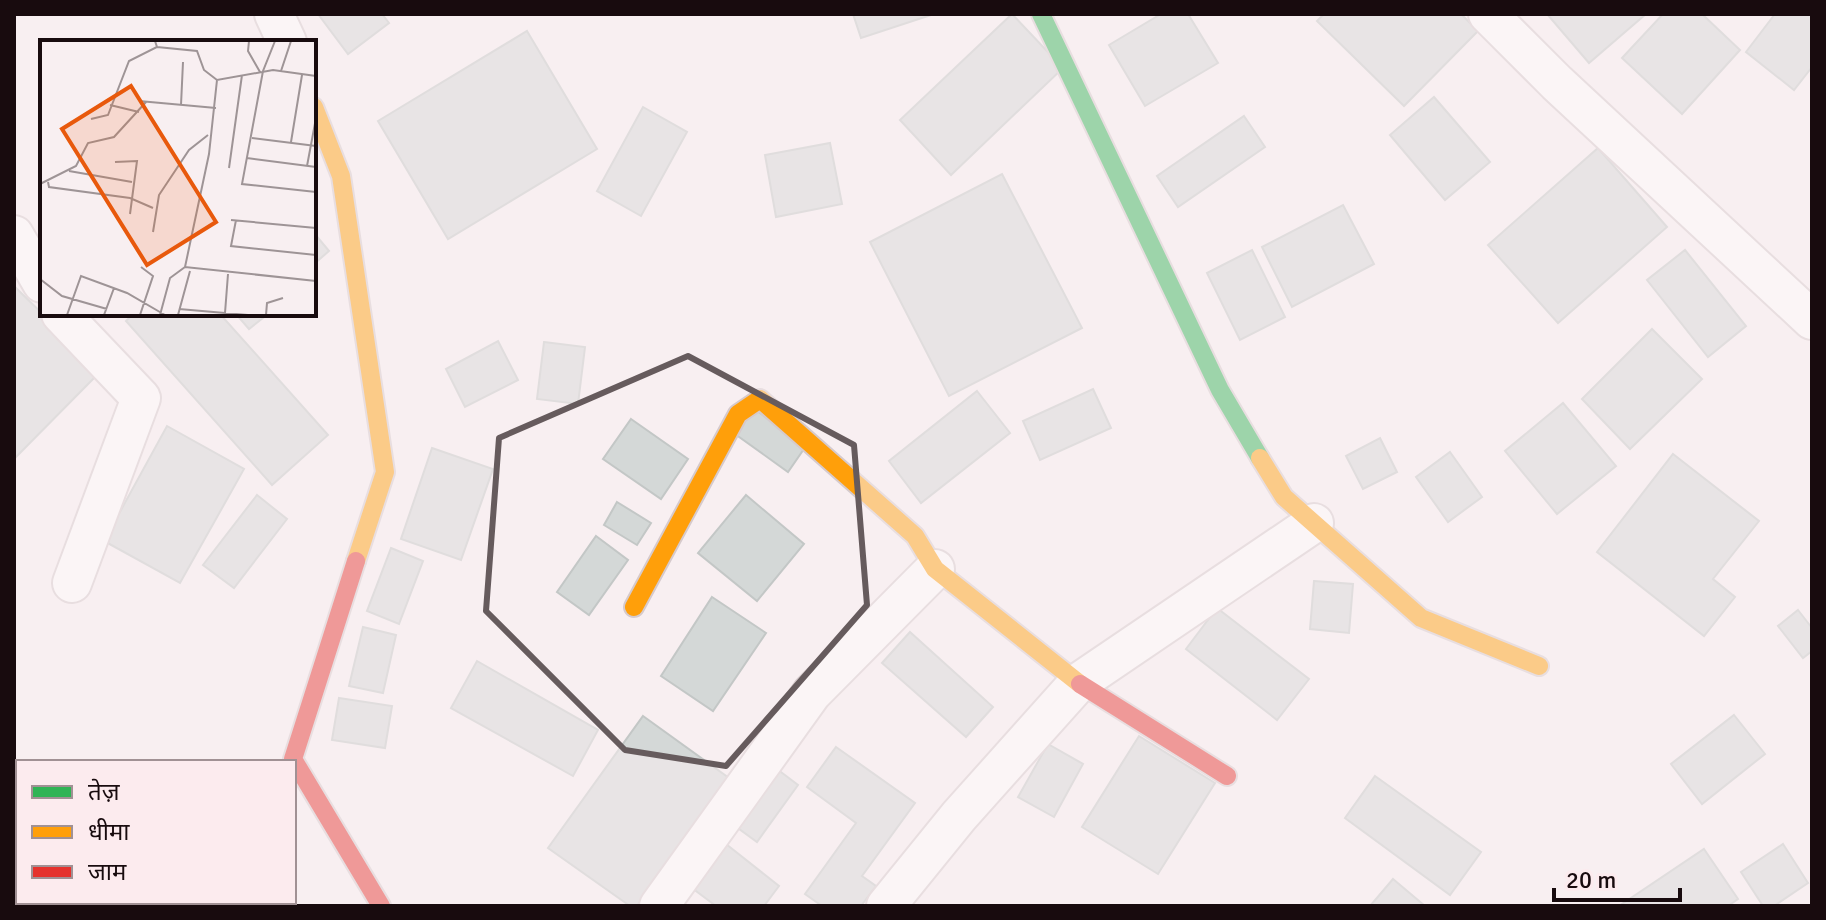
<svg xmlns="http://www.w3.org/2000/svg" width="1826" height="920" font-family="Signika,'Noto Sans Devanagari',sans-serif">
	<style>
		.building { fill: #d4d8d7; stroke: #c3c7c6; stroke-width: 2 }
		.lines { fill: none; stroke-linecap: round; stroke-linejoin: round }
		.street-casing { stroke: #d6cacc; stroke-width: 42 }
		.fast-casing { stroke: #d6cacc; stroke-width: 22 }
		.slow-casing { stroke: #d6cacc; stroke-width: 22 }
		.jam-casing { stroke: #d6cacc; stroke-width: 22 }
		.street { stroke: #fefdfd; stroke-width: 38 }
		.fast { stroke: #30b455; stroke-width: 18 }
		.slow { stroke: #ff9f0a; stroke-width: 18 }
		.jam { stroke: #e5322d; stroke-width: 18 }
		.marked { fill: none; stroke: #665b5d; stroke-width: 6; stroke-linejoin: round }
		.inset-road { fill: none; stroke: #9e9496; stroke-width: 2 }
		.view { fill: #e8590c; fill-opacity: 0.15; stroke: #e8590c; stroke-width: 4 }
		.inset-edge { fill: none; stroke: #180b0e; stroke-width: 4 }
	</style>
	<rect width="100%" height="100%" fill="#f8eff1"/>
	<g class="building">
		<path d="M318 14H382L389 23 348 54Z"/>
		<path d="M853 14H934L861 38Z"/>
		<path d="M1012 14 1063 68 951 175 900 120Z"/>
		<path d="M1161 14H1188L1218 63 1145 106 1109 45Z"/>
		<path d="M1324 14H1461L1478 31 1404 106 1317 21Z"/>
		<path d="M1547 14H1646L1589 63Z"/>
		<path d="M1663 14H1702L1740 50 1682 114 1622 58Z"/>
		<path d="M1775 14H1812V67L1794 90 1746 52Z"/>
		<path d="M527 31 597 149 448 239 378 121Z"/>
		<path d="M1434 97 1490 162 1445 200 1390 135Z"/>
		<path d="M643 107 687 132 641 216 597 191Z"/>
		<path d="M1244 116 1265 147 1178 207 1157 176Z"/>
		<path d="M830 143 842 204 776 217 765 155Z"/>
		<path d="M1598 148 1667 227 1558 323 1488 245Z"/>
		<path d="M1002 174 1082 328 949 396 870 242Z"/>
		<path d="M1343 205 1374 264 1292 307 1262 247Z"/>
		<path d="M314 233 329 251 314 264Z"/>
		<path d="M1252 250 1285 317 1240 340 1207 273Z"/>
		<path d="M1685 250 1746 326 1708 357 1647 280Z"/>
		<path d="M14 286 101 371 14 459Z"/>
		<path d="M133 314H220L328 435 272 485 126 321Z"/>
		<path d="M236 314H268L249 329Z"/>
		<path d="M1652 329 1702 379 1630 449 1582 399Z"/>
		<path d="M498 341 518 380 465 407 446 369Z"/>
		<path d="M544 342 585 347 578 404 537 399Z"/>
		<path d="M1093 389 1111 428 1040 460 1023 421Z"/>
		<path d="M977 391 1010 433 921 503 889 461Z"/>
		<path d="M1563 403 1616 466 1557 514 1505 451Z"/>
		<path d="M753 408 806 446 788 472 735 434Z"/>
		<path d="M631 419 688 459 661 499 603 459Z"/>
		<path d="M167 426 244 469 180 583 104 541Z"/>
		<path d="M1380 438 1397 472 1363 489 1346 456Z"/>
		<path d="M432 448 493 469 461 560 401 539Z"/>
		<path d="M1450 452 1482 497 1448 522 1416 477Z"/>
		<path d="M1673 454 1759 521 1713 579 1735 597 1704 636 1597 552Z"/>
		<path d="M257 495 287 519 234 588 203 565Z"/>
		<path d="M746 495 804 544 757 601 698 553Z"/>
		<path d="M617 502 651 523 637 545 604 525Z"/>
		<path d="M596 536 628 560 589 615 557 592Z"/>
		<path d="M391 548 423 561 399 624 367 611Z"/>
		<path d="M1314 581 1353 584 1349 633 1310 629Z"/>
		<path d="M712 597 766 633 713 711 661 676Z"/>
		<path d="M1217 608 1309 679 1277 720 1186 649Z"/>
		<path d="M1798 610 1812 628V651L1803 658 1778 626Z"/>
		<path d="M363 627 396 635 383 693 349 686Z"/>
		<path d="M910 632 993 707 966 737 882 663Z"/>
		<path d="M477 661 598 730 573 776 451 708Z"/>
		<path d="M339 698 392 706 385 748 332 740Z"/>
		<path d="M1734 715 1765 754 1702 804 1671 764Z"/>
		<path d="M643 716 729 778 637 906H630L548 848Z"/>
		<path d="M1139 736 1215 783 1158 874 1082 827Z"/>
		<path d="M1048 744 1083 764 1054 817 1018 797Z"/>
		<path d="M836 747 915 803 862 876 876 886 861 906H822L805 894 856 823 807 787Z"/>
		<path d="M773 766 798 785 757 842 731 823Z"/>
		<path d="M1375 776 1481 852 1450 895 1345 818Z"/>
		<path d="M726 844 779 886 764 906H716L692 888Z"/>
		<path d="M1783 844 1808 883 1774 906H1763L1741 872Z"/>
		<path d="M1704 849 1738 899 1728 906H1619Z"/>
		<path d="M1393 879 1425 906H1370Z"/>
	</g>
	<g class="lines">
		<g class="street-casing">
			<g id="street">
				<path d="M274 14 287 42"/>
				<path d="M1488 14 1557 83 1812 320"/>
				<path d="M14 235 42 283"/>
				<path d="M61 314 141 398 72 583"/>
				<path d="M659 906 812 693 935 569"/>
				<path d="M886 906 959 816 1078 683 1314 523"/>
			</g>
		</g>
		<g class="fast-casing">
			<path id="fast" d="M1041 14 1220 390 1260 458"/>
		</g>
		<g class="slow-casing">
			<g id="slow">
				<path d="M314 107 341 176 385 472 356 561"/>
				<path d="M1260 458 1284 497 1421 618 1539 666"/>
				<path d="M634 607 738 414 760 399 915 536 935 569 1080 684"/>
			</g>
		</g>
		<g class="jam-casing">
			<g id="jam">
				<path d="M356 561 293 759 381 906"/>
				<path d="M1080 684 1227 776"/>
			</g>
		</g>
		<use href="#street" class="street"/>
		<use href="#fast" class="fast"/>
		<use href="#slow" class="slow"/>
		<use href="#jam" class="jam"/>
	</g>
	<path d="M0 0H1826V920H0ZM688 356 854 445 867 605 726 766 625 750 486 611 499 438Z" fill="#f8eff1" fill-opacity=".55" fill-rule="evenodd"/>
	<path class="marked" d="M688 356 854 445 867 605 726 766 625 750 486 611 499 438Z"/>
	<g transform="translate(40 40)">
		<rect width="276" height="276" fill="#f8eff1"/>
		<path class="inset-road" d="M209 1 208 11 220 32M235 1 223 31 202 144 276 152M117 7 157 11 164 30 177 40 233 30 276 36M241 31 251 1M99 61 176 68M70 65 99 72M141 65 143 22M51 79 68 75 89 21 117 7 115 1M212 98 276 106M251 102 262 35M207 118 276 127M75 122 97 121 90 174M267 126 276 78M189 128 202 35M29 131 92 142M8 142 9 147 90 158 113 168M0 144 36 126 48 103 74 97 106 62M191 180 276 188M196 180 191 206 276 215M113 192 119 155 149 110 168 95M145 227 169 114 177 40M0 239 22 256 67 269M139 269 208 275M185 273 188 234M27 275 41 236 87 253 125 275M64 275 74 248M100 275 113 236 101 227M120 275 130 238 145 227 276 241M138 275 150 231M226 275 227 263 243 258M275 275 276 242"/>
		<path class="view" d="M91 46 176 182 107 225 22 89Z"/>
		<rect width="276" height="276" class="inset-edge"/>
	</g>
	<rect width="1826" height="920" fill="none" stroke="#180b0e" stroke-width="32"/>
	<rect x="16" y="760" width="280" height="144" fill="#fcebee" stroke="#a19194" stroke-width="2"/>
	<rect x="32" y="786" width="40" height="12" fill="#30b455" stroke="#a19194" stroke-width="2"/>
	<text x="88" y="800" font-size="24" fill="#180b0e">तेज़</text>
	<rect x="32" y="826" width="40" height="12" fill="#ff9f0a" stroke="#a19194" stroke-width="2"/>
	<text x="88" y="840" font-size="24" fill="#180b0e">धीमा</text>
	<rect x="32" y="866" width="40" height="12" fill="#e5322d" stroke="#a19194" stroke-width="2"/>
	<text x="88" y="880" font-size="24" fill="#180b0e">जाम</text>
	<path d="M1554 888v12h126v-12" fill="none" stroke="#180b0e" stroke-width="4"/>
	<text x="1566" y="888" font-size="24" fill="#180b0e" stroke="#fcebee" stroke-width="6" paint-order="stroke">20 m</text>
</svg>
